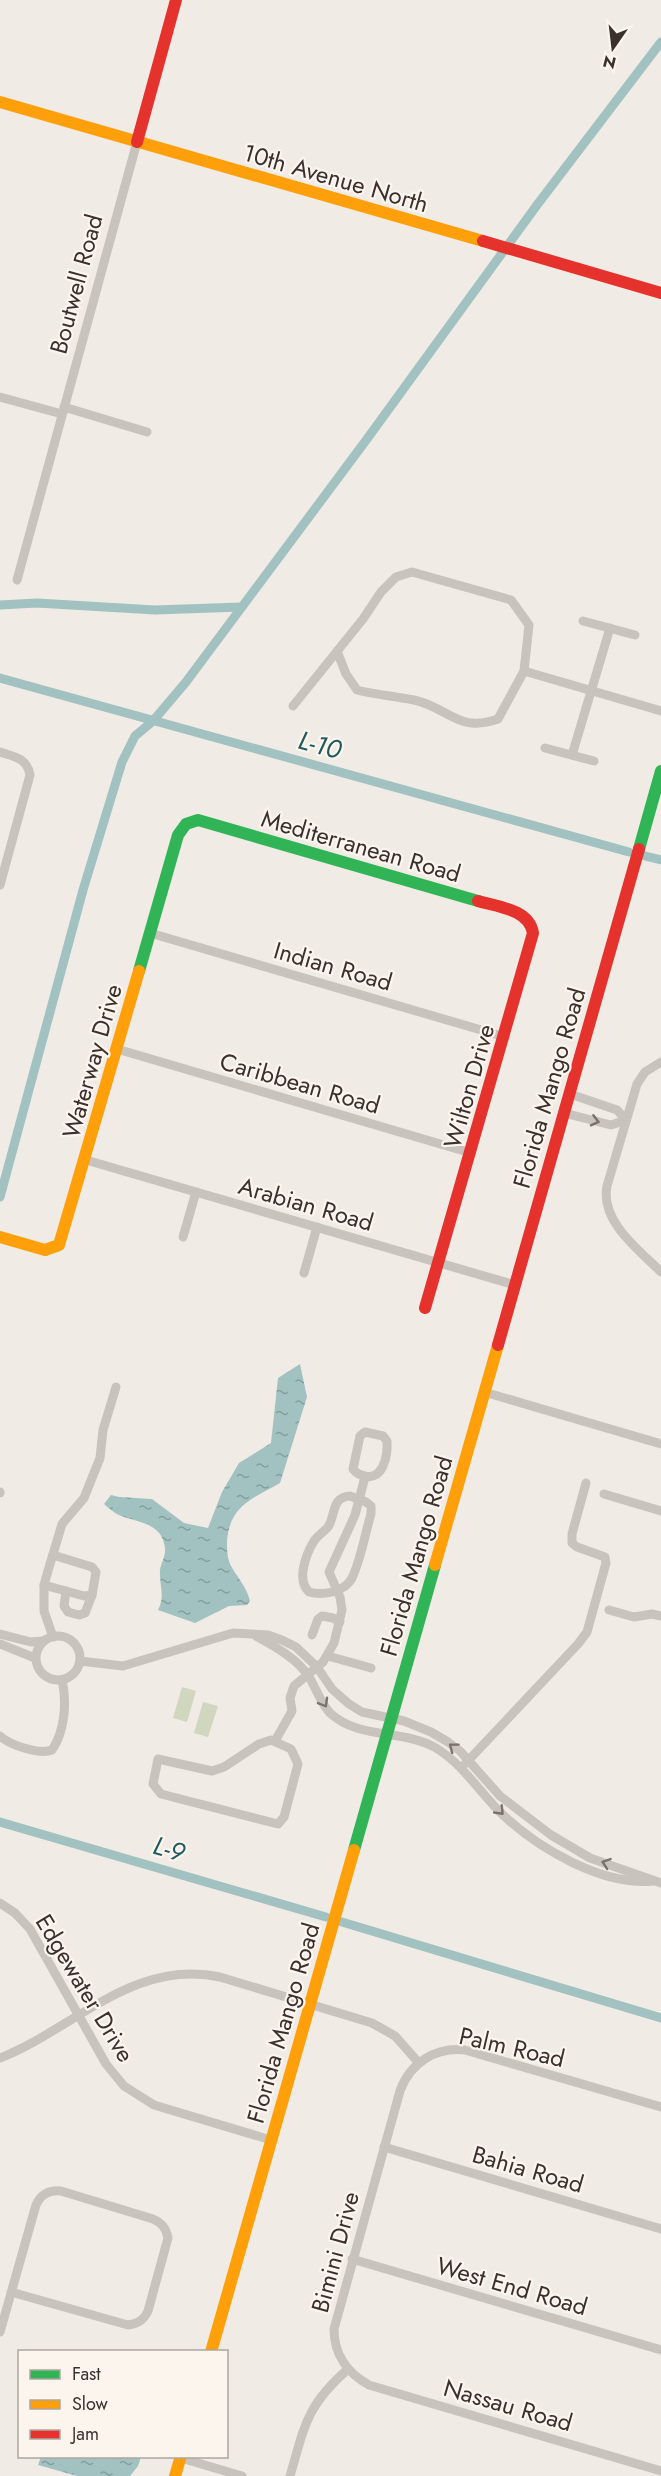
<svg xmlns="http://www.w3.org/2000/svg" width="661" height="2476" font-family="Jost,sans-serif">
	<style>
		.pitch { fill: #d1d6bf }
		.water { fill: url(#water-ripples) }
		.lines { fill: none; stroke-linecap: round; stroke-linejoin: round }
		.canal { stroke: #a1c2c1; stroke-width: 9 }
		.street { stroke: #c9c3be; stroke-width: 9 }
		.fast { stroke: #30b455; stroke-width: 12 }
		.slow { stroke: #ff9f0a; stroke-width: 12 }
		.jam { stroke: #e5322d; stroke-width: 12 }
		.oneway { stroke: #7b726d }
		.labels { text-anchor: middle; dominant-baseline: central; stroke-width: 4.5; stroke-linejoin: round; paint-order: stroke }
		.street-label { font-size: 24px; fill: #3b302b; stroke: #fbf5ee }
		.water-label { font-size: 26px; font-style: italic; fill: #1f5a5e; stroke: #fbf5ee }
	</style>
	<defs>
		<pattern id="water-ripples" width="26" height="14" patternUnits="userSpaceOnUse" patternTransform="scale(1.5)"><rect width="26" height="14" fill="#a1c2c1"/><path d="M2 4q2-2 4 0t4 0M15 11q2-2 4 0t4 0" fill="none" stroke="#849e9d"/></pattern>
	</defs>
	<rect width="100%" height="100%" fill="#f0ebe5"/>
	<g class="pitch">
		<path d="M182 1687 196 1691 187 1722 173 1718Z"/>
		<path d="M203 1702 218 1706 208 1737 194 1733Z"/>
	</g>
	<g class="water">
		<path d="M300 1364 307 1397 280 1483C252 1499 230 1505 227 1541 227 1549 227 1556 230 1564 236 1576 247 1587 250 1601L247 1605 229 1606 195 1623 158 1610C165 1597 160 1588 160 1574 159 1565 166 1558 165 1548 162 1522 137 1523 119 1515 114 1513 109 1508 104 1504L111 1495 119 1497 152 1499 184 1523 208 1528 222 1492 239 1463 271 1443 278 1378Z"/>
		<path d="M41 2457V2456L141 2457 138 2466 130 2476H77L38 2465Z"/>
	</g>
	<g class="lines">
		<g class="canal">
			<path d="M0 605 37 603 155 610 242 607"/>
			<path d="M0 678 629 852"/>
			<path d="M645 856 661 860"/>
			<path d="M0 1197 83 890 122 762 135 736 153 721 186 682 367 439 537 205 661 42"/>
			<path d="M0 1822 326 1917"/>
			<path d="M342 1922 661 2018"/>
		</g>
		<g class="street">
			<path d="M0 397 62 414"/>
			<path d="M64 407 147 432"/>
			<path d="M17 580 137 142"/>
			<path d="M583 621 635 635"/>
			<path d="M524 671 661 711"/>
			<path d="M293 706 363 619 381 592 396 577 412 572 511 600 529 625 524 671 498 719C457 733 450 708 414 700 395 696 376 695 357 690L346 674 337 651"/>
			<path d="M545 748 594 761"/>
			<path d="M0 752C15 757 27 758 30 775L0 885"/>
			<path d="M572 755 610 628"/>
			<path d="M150 933 505 1037"/>
			<path d="M117 1049 471 1153"/>
			<path d="M661 1062 645 1072 637 1084 607 1186C600 1221 638 1249 661 1272"/>
			<path d="M570 1094 617 1110 626 1120"/>
			<path d="M564 1113 611 1125 626 1120"/>
			<path d="M86 1160 515 1285"/>
			<path d="M183 1237 196 1192"/>
			<path d="M304 1273 317 1227"/>
			<path d="M484 1392 661 1444"/>
			<path d="M365 1432 383 1436 387 1441C388 1455 383 1481 365 1476 359 1475 356 1473 353 1469L360 1436Z"/>
			<path d="M0 1492V1493"/>
			<path d="M604 1494 661 1511"/>
			<path d="M350 1496 366 1502 371 1506V1514C365 1534 361 1559 352 1578 345 1592 322 1596 309 1592 296 1580 306 1554 314 1541 318 1535 324 1532 328 1527 336 1515 331 1497 350 1496Z"/>
			<path d="M53 1555 92 1567 96 1572 92 1595 85 1613 79 1615 68 1612 64 1606 66 1591"/>
			<path d="M44 1585 84 1596 92 1595"/>
			<path d="M609 1610 634 1617 652 1614 661 1616"/>
			<path d="M0 1634 31 1642 43 1641"/>
			<path d="M312 1635 318 1619 322 1616 333 1618 340 1622"/>
			<circle cx="58" cy="1658" r="22"/>
			<path d="M256 1636C274 1646 298 1659 309 1677 316 1688 321 1704 330 1713 359 1740 404 1729 436 1748 464 1765 480 1793 503 1815 539 1849 603 1886 653 1881"/>
			<path d="M53 1637 44 1611V1585L48 1571 62 1524 84 1498 100 1458 103 1430 116 1387"/>
			<path d="M0 1644 35 1658"/>
			<path d="M328 1656 371 1668"/>
			<path d="M80 1661 123 1666 233 1633 268 1635 282 1640 296 1647 317 1667 332 1689 349 1704 362 1712 404 1721 431 1732 448 1742 460 1751 500 1796 551 1835 590 1858 661 1883"/>
			<path d="M0 1736C10 1745 39 1755 52 1750 65 1731 67 1702 62 1680"/>
			<path d="M271 1740 291 1749 298 1764 284 1817 278 1824 161 1794 153 1784 158 1759 212 1771 224 1767 259 1744Z"/>
			<path d="M275 1741 292 1711 290 1698 294 1686 323 1662 334 1643 342 1610 340 1597 329 1572 355 1515 365 1477"/>
			<path d="M465 1764 578 1644 587 1632 606 1563 605 1557 577 1547 572 1543V1534L586 1483"/>
			<path d="M0 1903 15 1913 30 1929 106 2064 124 2086 154 2105 271 2140"/>
			<path d="M0 2058C74 2029 134 1958 220 1977L372 2023 395 2036 419 2063"/>
			<path d="M661 2107 465 2050C435 2047 410 2063 400 2091L334 2329C334 2354 347 2373 369 2385L661 2471"/>
			<path d="M384 2147 661 2229"/>
			<path d="M352 2259 661 2350"/>
			<path d="M0 2332 36 2205C41 2194 49 2190 61 2191L153 2219C162 2223 166 2228 168 2238L148 2311C144 2320 138 2324 128 2325L11 2292"/>
			<path d="M181 2458 242 2476"/>
			<path d="M290 2476C305 2425 306 2406 348 2369"/>
		</g>
		<g class="fast">
			<path d="M639 849 661 771"/>
			<path d="M139 971 178 835 186 824 198 820 478 901"/>
			<path d="M354 1850 435 1565"/>
		</g>
		<g class="slow">
			<path d="M0 102 483 241"/>
			<path d="M0 1237 45 1250 59 1245 139 971"/>
			<path d="M435 1565 498 1345"/>
			<path d="M211 2352 354 1850"/>
			<path d="M175 2476 181 2456"/>
		</g>
		<g class="jam">
			<path d="M137 142 176 0"/>
			<path d="M483 241 661 293"/>
			<path d="M425 1308 533 933C529 909 498 907 478 901"/>
			<path d="M498 1345 639 849"/>
		</g>
	</g>
	<defs><path id="oneway-chevron" d="M-2-3.5L2.5 0L-2 3.5" fill="none" stroke-width="1.6" stroke-linecap="round" stroke-linejoin="round" transform="scale(1.5)"/></defs>
	<g class="oneway">
		<use href="#oneway-chevron" transform="translate(595 1121) rotate(14)"/>
		<use href="#oneway-chevron" transform="translate(324 1703) rotate(60)"/>
		<use href="#oneway-chevron" transform="translate(453 1747) rotate(-143)"/>
		<use href="#oneway-chevron" transform="translate(500 1811) rotate(46)"/>
		<use href="#oneway-chevron" transform="translate(606 1863) rotate(-161)"/>
	</g>
	<g class="labels">
		<g class="street-label">
			<text transform="translate(336 178) rotate(16)">10th Avenue North</text>
			<text transform="translate(76 284) rotate(-75)">Boutwell Road</text>
			<text transform="translate(361 846) rotate(16)">Mediterranean Road</text>
			<text transform="translate(333 966) rotate(16)">Indian Road</text>
			<text transform="translate(92 1061) rotate(-74)">Waterway Drive</text>
			<text transform="translate(300 1083) rotate(16)">Caribbean Road</text>
			<text transform="translate(469 1086) rotate(-74)">Wilton Drive</text>
			<text transform="translate(549 1088) rotate(-74)">Florida Mango Road</text>
			<text transform="translate(306 1204) rotate(16)">Arabian Road</text>
			<text transform="translate(416 1556) rotate(-74)">Florida Mango Road</text>
			<text transform="translate(85 1988) rotate(59)">Edgewater Drive</text>
			<text transform="translate(283 2023) rotate(-74)">Florida Mango Road</text>
			<text transform="translate(512 2047) rotate(13)">Palm Road</text>
			<text transform="translate(528 2169) rotate(16)">Bahia Road</text>
			<text transform="translate(335 2252) rotate(-75)">Bimini Drive</text>
			<text transform="translate(512 2286) rotate(16)">West End Road</text>
			<text transform="translate(508 2405) rotate(16)">Nassau Road</text>
		</g>
		<g class="water-label">
			<text transform="translate(320 745) rotate(15)">L-10</text>
			<text transform="translate(169 1849) rotate(16)">L-9</text>
		</g>
	</g>
	<rect x="18" y="2350" width="210" height="108" fill="#fbf5ee" stroke="#aea6a0" stroke-width="1.5"/>
	<rect x="30" y="2370" width="30" height="9" fill="#30b455" stroke="#aea6a0" stroke-width="1.5"/>
	<text x="72" y="2380" font-size="18" fill="#3b302b">Fast</text>
	<rect x="30" y="2400" width="30" height="9" fill="#ff9f0a" stroke="#aea6a0" stroke-width="1.5"/>
	<text x="72" y="2410" font-size="18" fill="#3b302b">Slow</text>
	<rect x="30" y="2430" width="30" height="9" fill="#e5322d" stroke="#aea6a0" stroke-width="1.5"/>
	<text x="72" y="2440" font-size="18" fill="#3b302b">Jam</text>
	<g transform="translate(613 48) rotate(194)" stroke="#fbf5ee" stroke-width="4.5" paint-order="stroke">
	<path d="M0-4.5L10 22L0 15L-10 22Z" fill="#3b302b"/>
	<text y="-9" font-size="16" font-weight="bold" text-anchor="middle" fill="#3b302b">N</text>
	</g>
</svg>
